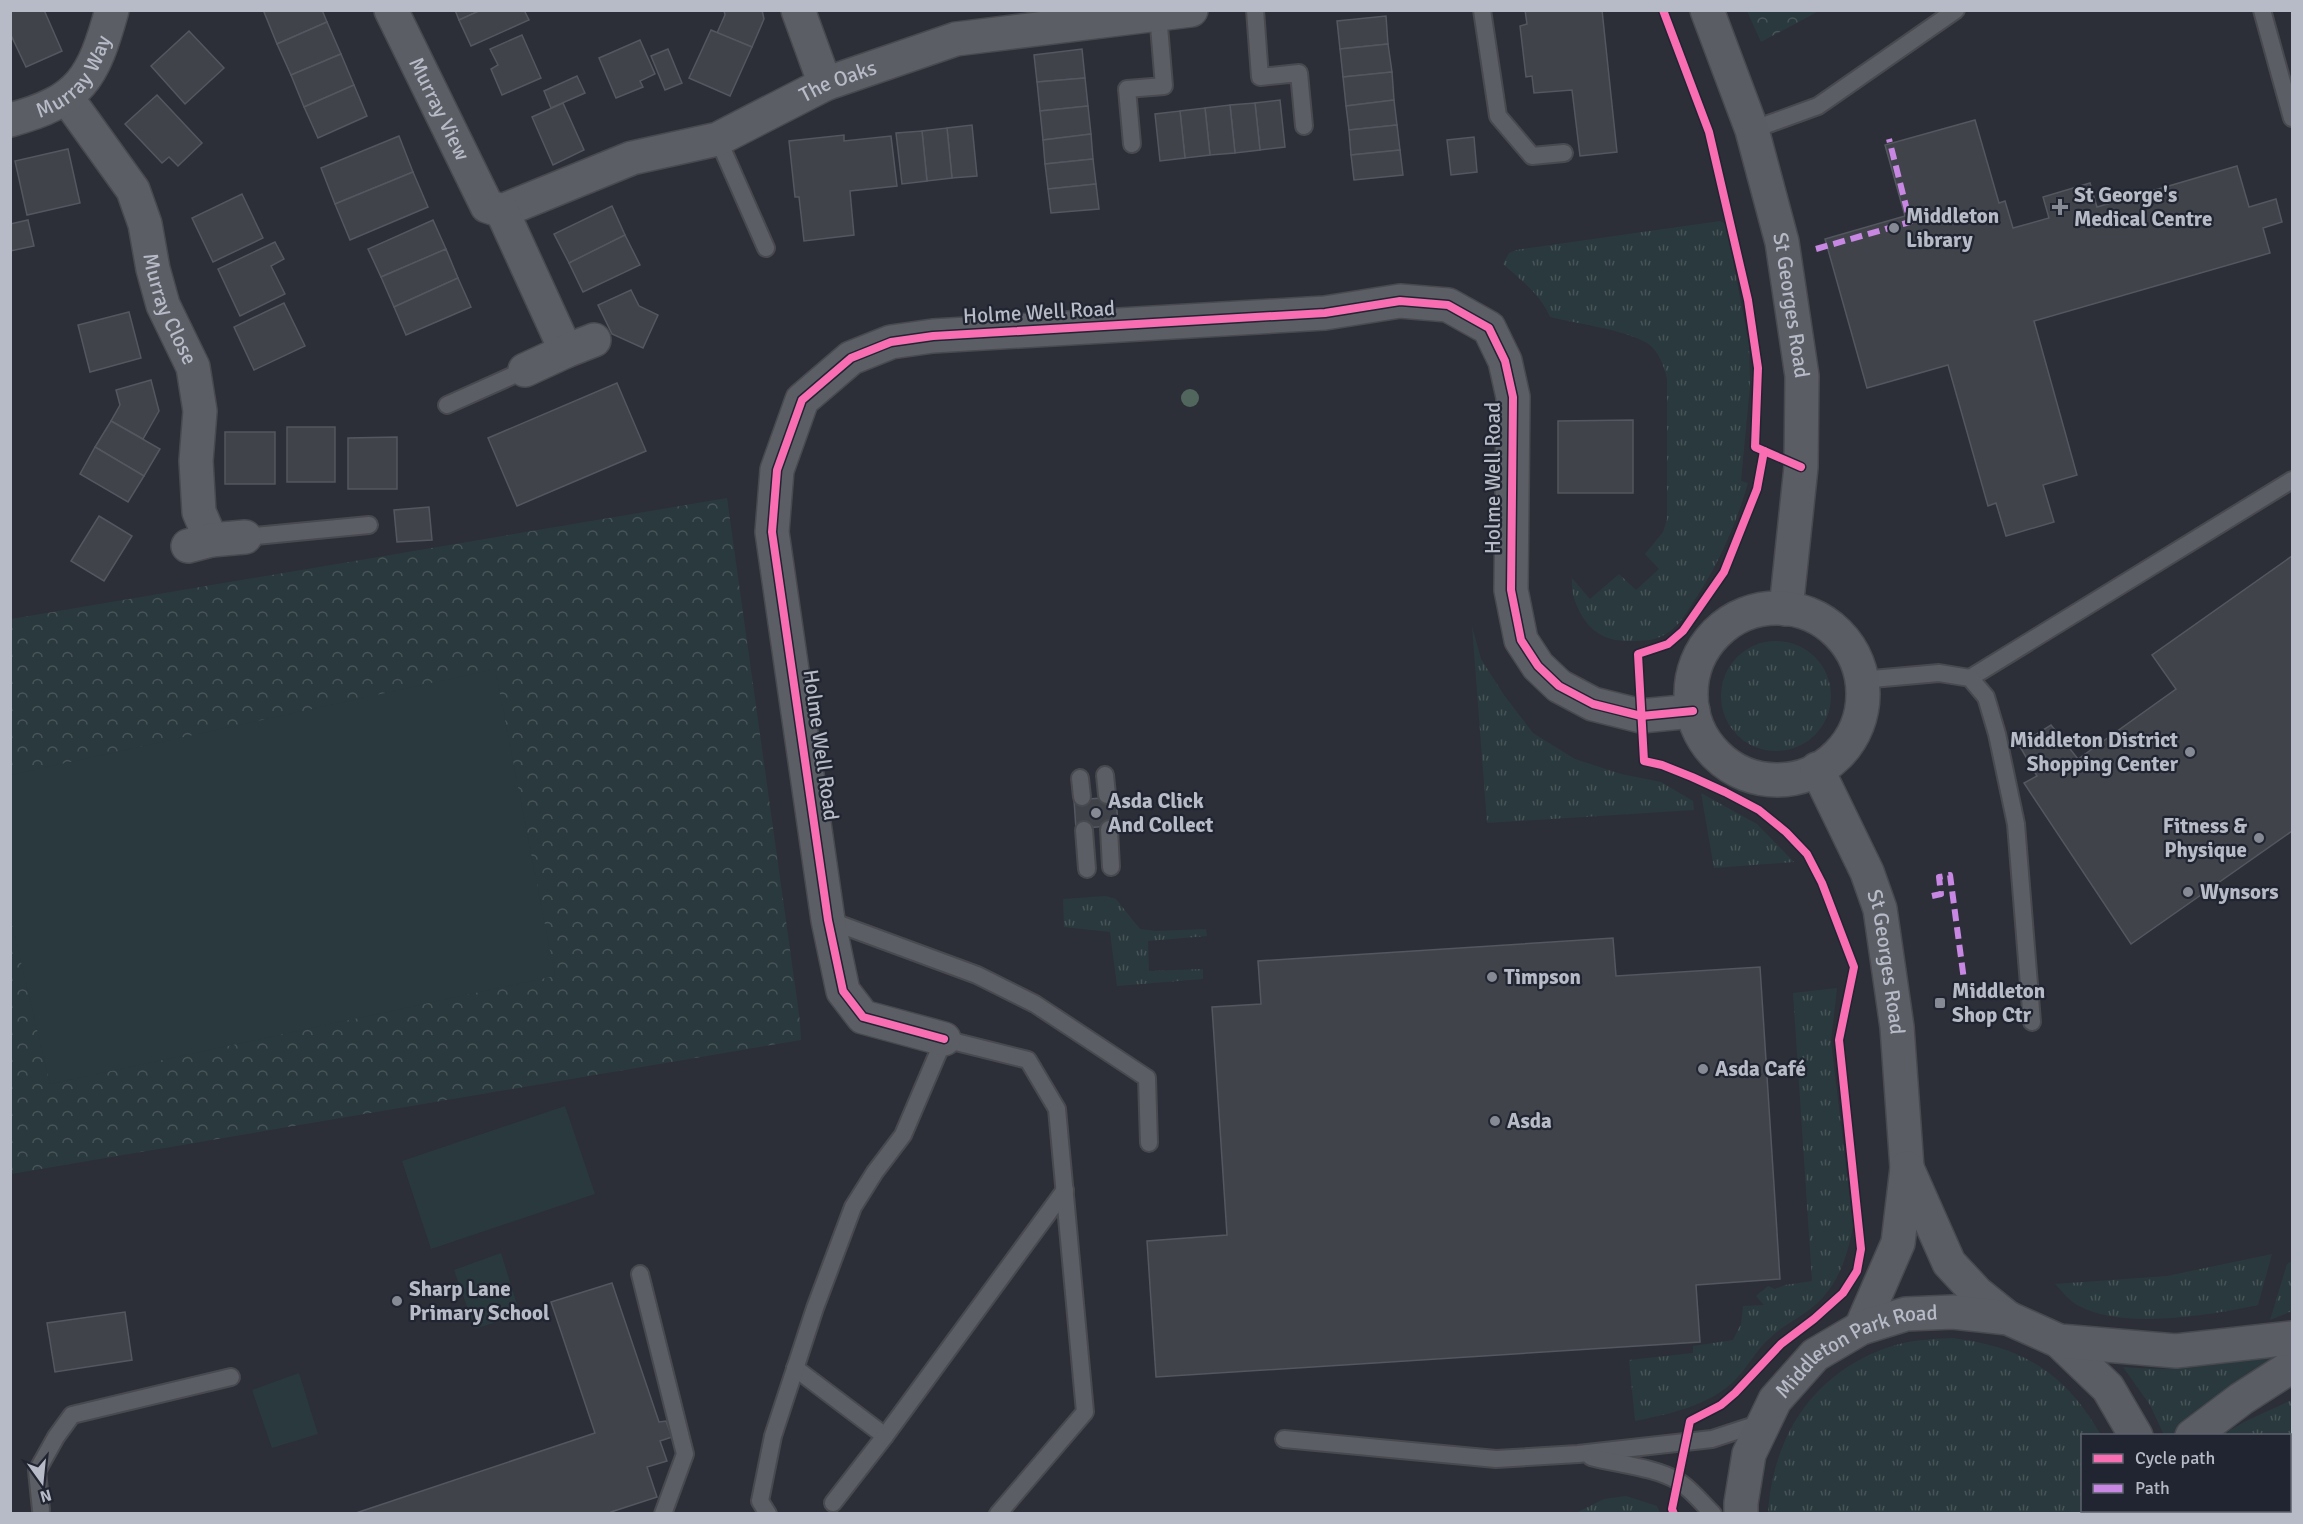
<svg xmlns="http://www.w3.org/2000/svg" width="2303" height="1524" font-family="Signika,sans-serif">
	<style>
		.grass { fill: url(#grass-tufts) }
		.park { fill: url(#park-crowns) }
		.garden { fill: #2a393d }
		.building { fill: #40434a; stroke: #54575f; stroke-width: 1.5 }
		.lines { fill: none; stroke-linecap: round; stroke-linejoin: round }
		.lane-casing { stroke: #484a50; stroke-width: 20 }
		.street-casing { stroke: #484a50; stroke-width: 36 }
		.secondary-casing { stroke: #484a50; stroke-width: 36 }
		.lane { stroke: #5c5e65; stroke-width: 16 }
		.street { stroke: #5c5e65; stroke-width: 33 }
		.secondary { stroke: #5a5d64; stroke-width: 33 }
		.quiet { stroke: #c787e3; stroke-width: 6; stroke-dasharray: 12 6; stroke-linecap: butt }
		.cycleway-casing { stroke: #202531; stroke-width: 11 }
		.cycleway { stroke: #f96db3; stroke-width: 8 }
		.tree { fill: #51675d }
		.poi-dot { fill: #868a95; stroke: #202531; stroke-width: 2 }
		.labels { text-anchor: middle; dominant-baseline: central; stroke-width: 4.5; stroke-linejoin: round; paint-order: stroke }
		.street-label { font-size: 21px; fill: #b7bbc7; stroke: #202531 }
		.poi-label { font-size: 21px; font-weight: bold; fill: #b7bbc7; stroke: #202531; text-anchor: start }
	</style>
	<defs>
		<pattern id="grass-tufts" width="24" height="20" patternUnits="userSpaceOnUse" patternTransform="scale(1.5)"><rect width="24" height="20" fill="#2a393d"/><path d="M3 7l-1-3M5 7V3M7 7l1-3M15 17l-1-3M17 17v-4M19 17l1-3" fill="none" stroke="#475458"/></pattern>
		<pattern id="park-crowns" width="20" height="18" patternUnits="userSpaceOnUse" patternTransform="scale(1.5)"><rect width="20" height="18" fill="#2a393d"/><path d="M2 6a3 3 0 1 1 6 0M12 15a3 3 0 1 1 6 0" fill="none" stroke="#475458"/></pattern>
	</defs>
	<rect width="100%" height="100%" fill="#2c2f37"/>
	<g class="grass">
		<path d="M1720 221 1726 224 1749 345 1750 386 1741 481 1748 483C1735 527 1718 566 1692 604 1686 614 1679 625 1669 632 1656 641 1644 641 1630 641 1616 641 1606 639 1595 631 1581 620 1570 596 1572 578L1590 599 1619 574 1636 590 1659 569 1645 554 1663 532 1667 519V379C1664 366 1659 351 1647 343 1623 329 1577 324 1550 317 1540 294 1522 281 1503 264L1509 253 1516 250Z"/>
		<path d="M1472 626 1481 659 1504 695 1533 733 1575 759 1621 774 1661 782 1693 801 1694 810 1487 823Z"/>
		<circle cx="1776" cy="696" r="55"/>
		<path d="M1701 793 1757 824 1794 862 1714 868Z"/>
		<path d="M1106 896 1116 899 1140 929 1156 931 1206 929 1207 936 1148 941 1149 971 1203 969V979L1117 986 1110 932 1064 927 1063 899Z"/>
		<path d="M1837 988 1831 1041 1853 1226C1848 1255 1838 1286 1814 1306 1800 1318 1783 1325 1770 1338 1756 1350 1748 1367 1735 1380 1709 1406 1669 1414 1635 1421L1629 1360 1693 1353V1346L1733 1340 1741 1324 1743 1306 1764 1305 1756 1296 1768 1286 1775 1289 1785 1285 1812 1281 1793 993Z"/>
		<path d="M2272 1254 2258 1305C2211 1315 2123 1330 2079 1306 2070 1302 2062 1291 2055 1284L2167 1276Z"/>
		<path d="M2292 1261V1311L2270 1320 2287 1264Z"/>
		<path d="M1952 1338C2024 1347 2065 1373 2101 1435L2082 1436V1510L2120 1511V1513H1768C1773 1436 1813 1373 1889 1347 1910 1340 1931 1339 1952 1338Z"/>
		<path d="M2277 1350 2281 1364 2232 1386 2207 1403 2175 1436 2164 1435 2150 1405 2123 1367C2137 1368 2152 1369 2166 1369 2203 1369 2241 1359 2277 1350Z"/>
		<path d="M2292 1400V1513H2183V1510H2290V1436L2221 1435 2246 1421Z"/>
		<path d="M1626 1496 1657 1506 1660 1513H1576L1604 1499Z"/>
	</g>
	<g class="park">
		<path d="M1747 11H1819L1761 42Z"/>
		<path d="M727 498 800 1021 801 1040 11 1174V619Z"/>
	</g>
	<g class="garden">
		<path d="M495 669 555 976 50 1084 11 920V775Z"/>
		<path d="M565 1106 595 1194 431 1249 402 1161Z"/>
		<path d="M501 1253 520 1314 475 1329 454 1270Z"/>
		<path d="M299 1373 318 1434 272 1448 252 1390Z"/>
	</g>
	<g class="building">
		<path d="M15 10H44L62 51 26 67 10 33V12Z"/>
		<path d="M267 10H322L327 22 277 44 264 12Z"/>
		<path d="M455 10H481L459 20Z"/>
		<path d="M481 10H524L529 20 471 46 459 20Z"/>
		<path d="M724 10H762L764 19 752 47 717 33 725 15Z"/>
		<path d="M1525 10H1602L1617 152 1580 156 1572 90 1534 93 1532 76 1526 77 1520 26 1527 24Z"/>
		<path d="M1386 16 1388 44 1340 49 1337 21Z"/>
		<path d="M327 22 341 54 291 75 277 44Z"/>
		<path d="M711 30 752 47 730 96 689 78Z"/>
		<path d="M189 31 224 68 185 104 151 66Z"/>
		<path d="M522 35 541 78 502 95 491 69 498 65 490 49Z"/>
		<path d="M640 40 655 74 640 81 643 87 616 98 599 58Z"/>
		<path d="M1388 44 1392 72 1343 77 1340 49Z"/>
		<path d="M668 49 682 83 665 90 651 56Z"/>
		<path d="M1082 49 1085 78 1037 82 1034 55Z"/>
		<path d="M341 54 354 85 304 107 291 75Z"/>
		<path d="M1392 72 1394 100 1346 106 1343 77Z"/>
		<path d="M577 76 585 93 551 108 544 91Z"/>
		<path d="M1085 78 1088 106 1040 111 1037 82Z"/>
		<path d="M354 85 367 116 318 138 304 107Z"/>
		<path d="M157 95 202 143 178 166 169 157 162 163 125 124Z"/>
		<path d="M1280 100 1285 147 1260 150 1255 103Z"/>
		<path d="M1394 100 1397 125 1349 130 1346 106Z"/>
		<path d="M563 103 584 150 553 165 532 117Z"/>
		<path d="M1255 103 1260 150 1235 153 1230 105Z"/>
		<path d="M1230 105 1235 153 1210 155 1205 108Z"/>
		<path d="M1088 106 1091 134 1043 140 1040 111Z"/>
		<path d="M1205 108 1210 155 1185 158 1180 111Z"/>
		<path d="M1180 111 1185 158 1160 161 1155 114Z"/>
		<path d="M1975 120 1999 203 2005 201 2013 228 2049 218 2043 197 2090 183 2097 207 2237 166 2249 207 2276 199 2282 222 2263 228 2270 253 2034 321 2077 475 2043 485 2054 522 2006 536 1996 503 1988 506 1948 365 1867 388 1825 239 1905 216 1885 145Z"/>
		<path d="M972 125 977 176 952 178 947 128Z"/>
		<path d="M1397 125 1400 150 1351 155 1349 130Z"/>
		<path d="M947 128 952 178 927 181 922 131Z"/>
		<path d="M922 131 927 181 902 184 896 133Z"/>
		<path d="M1091 134 1093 159 1045 164 1043 140Z"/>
		<path d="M844 135V141L891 136 897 186 850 191 854 235 804 241 799 197H795L789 141Z"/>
		<path d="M399 136 413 172 335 204 321 168Z"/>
		<path d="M1474 137 1477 172 1451 175 1447 140Z"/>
		<path d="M68 149 80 203 27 215 15 161Z"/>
		<path d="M1400 150 1403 175 1354 180 1351 155Z"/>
		<path d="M1093 159 1096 184 1048 189 1045 164Z"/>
		<path d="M413 172 428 207 350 240 335 204Z"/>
		<path d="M1096 184 1099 209 1051 213 1048 189Z"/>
		<path d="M242 194 263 238 213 262 192 218Z"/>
		<path d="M612 206 625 235 569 263 554 234Z"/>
		<path d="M28 220 34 246 10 251V224Z"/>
		<path d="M433 220 446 249 381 277 368 249Z"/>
		<path d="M625 235 640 265 583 292 569 263Z"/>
		<path d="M275 242 284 259 271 266 285 294 240 316 218 269Z"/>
		<path d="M446 249 458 278 394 307 381 277Z"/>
		<path d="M458 278 471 307 406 335 394 307Z"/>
		<path d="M631 290 639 306 658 315 643 348 612 334 598 305Z"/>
		<path d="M284 303 305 346 254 370 234 327Z"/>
		<path d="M129 312 141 358 90 372 78 325Z"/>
		<path d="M151 380 159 411 143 439 111 421 120 405 116 390Z"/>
		<path d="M617 383 646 451 517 506 488 438Z"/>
		<path d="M1633 420V493H1558V421Z"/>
		<path d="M111 421 160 449 144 476 95 447Z"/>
		<rect x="287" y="427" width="48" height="55"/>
		<rect x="225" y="432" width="50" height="52"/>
		<path d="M397 437V489H348V438Z"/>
		<path d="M95 447 144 476 128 502 80 474Z"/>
		<path d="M429 507 432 540 397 542 394 510Z"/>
		<path d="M99 516 132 536 104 581 71 561Z"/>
		<path d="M2292 556V831L2131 944 2024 783 2037 776 2019 745 2051 725 2078 759 2176 689 2152 655Z"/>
		<path d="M1116 797 1118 825 1076 829 1074 800Z"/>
		<path d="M1613 938 1616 976 1760 967 1780 1279 1696 1285 1700 1342 1156 1377 1147 1241 1227 1235 1212 1007 1261 1004 1258 961Z"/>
		<path d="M612 1283 659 1422 666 1421 672 1437 660 1441 667 1461 647 1467 657 1497 611 1512 612 1514H353L595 1433 551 1302Z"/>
		<path d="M125 1312 132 1360 55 1372 47 1323Z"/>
	</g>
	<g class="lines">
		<g class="lane-casing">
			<g id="lane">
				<path d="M1255 10 1260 77 1299 73 1304 126"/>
				<path d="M1482 10 1498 116 1532 156 1564 153"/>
				<path d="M2262 10 2292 118"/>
				<path d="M1752 130 1818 106 1956 10"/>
				<path d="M718 139 766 248"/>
				<path d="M1132 144 1127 89 1164 86 1158 14"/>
				<path d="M447 405 525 370"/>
				<path d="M245 537 369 525"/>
				<path d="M1970 678 2292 480"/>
				<path d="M1861 680 1939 673 1970 678 1986 697 1997 734 2016 824 2032 1022"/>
				<path d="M1105 775 1107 795"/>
				<path d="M1080 778 1082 797"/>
				<path d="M1109 829 1111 867"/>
				<path d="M1084 830 1087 869"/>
				<path d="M828 920 977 975 1035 1004 1147 1078 1149 1143"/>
				<path d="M640 1274 685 1454 663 1514"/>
				<path d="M795 1368 885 1436"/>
				<path d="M1284 1439 1496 1459 1578 1454 1712 1439 1764 1422"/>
				<path d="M1591 1457C1617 1464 1655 1467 1678 1481 1690 1488 1702 1503 1713 1514"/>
				<path d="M833 1503 885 1436 1065 1190"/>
				<path d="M41 1510 37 1471 56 1437 72 1415 231 1377"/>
				<path d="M768 1514 760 1501 773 1436 815 1308 853 1207 875 1172 903 1135 944 1039 1028 1060 1057 1109 1085 1412 998 1514"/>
			</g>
		</g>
		<g class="street-casing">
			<g id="street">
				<path id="s1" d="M391 10 487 206 502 211 632 158 718 139 825 84 956 39 1191 10"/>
				<path d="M798 10 825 84"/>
				<path id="s2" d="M67 98 133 190 145 224 153 269 163 305 193 367 200 411 196 461 199 512 211 540"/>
				<path id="s3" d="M10 120C81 101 93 78 112 10"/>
				<path d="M502 211 566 351 525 370"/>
				<path d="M566 351 594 340"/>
				<path d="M188 546 211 540 245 537"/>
				<path d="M944 1039 863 1017 843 991 828 920 772 532 777 470 802 400 851 358 891 342 933 336 1325 313 1400 301 1448 305 1489 328 1505 361 1513 397 1511 590 1521 640 1538 666 1559 686 1593 704 1641 716 1693 711"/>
			</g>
		</g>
		<g class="secondary-casing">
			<g id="secondary">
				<path id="s4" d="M1707 10 1752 130 1782 242 1802 376 1801 467 1786 609"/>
				<circle cx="1777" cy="694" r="86"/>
				<path id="s5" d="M1817 769 1867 872 1880 909 1897 1027 1907 1168 1898 1243 1861 1328"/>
				<path d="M1907 1168 1949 1263 1977 1293 2008 1318"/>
				<path d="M2059 1341 2108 1388 2136 1436"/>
				<path d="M2192 1436 2241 1399 2292 1366"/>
				<path id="s6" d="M1741 1514V1503L1749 1454 1775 1400 1815 1355 1861 1328 1906 1314 1953 1312 2008 1318 2059 1341 2176 1351 2292 1338"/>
				<path d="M2152 1514V1510"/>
			</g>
		</g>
		<use href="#lane" class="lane"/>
		<use href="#street" class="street"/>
		<use href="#secondary" class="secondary"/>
		<g class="quiet">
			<path d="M1816 249 1910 222 1889 139"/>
			<path d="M1932 896 1941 894 1939 877 1950 875 1964 980"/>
		</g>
		<g class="cycleway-casing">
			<g id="cycleway">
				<path d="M1663 10 1709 132 1748 300 1758 368 1755 447 1801 467"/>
				<path d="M944 1039 863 1017 843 991 828 920 772 532 777 470 802 400 851 358 891 342 933 336 1325 313 1400 301 1448 305 1489 328 1505 361 1513 397 1511 590 1521 640 1538 666 1559 686 1593 704 1641 716 1693 711"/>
				<path d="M1674 1514 1672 1509 1690 1421 1721 1405 1735 1393 1781 1344 1814 1319 1843 1293 1857 1271 1861 1249 1839 1040 1854 967 1822 883 1807 854 1786 832 1759 810 1725 792 1692 777 1662 765 1644 761 1638 654 1668 644 1683 631 1724 572 1757 489 1764 451"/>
			</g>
		</g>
		<use href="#cycleway" class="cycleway"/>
	</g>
	<circle class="tree" cx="1190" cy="398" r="9"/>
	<g class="poi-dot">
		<path d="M2057 198h6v6h6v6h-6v6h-6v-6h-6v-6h6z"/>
		<circle cx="1894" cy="228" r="6"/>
		<circle cx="2190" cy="752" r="6"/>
		<circle cx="1096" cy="813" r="6"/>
		<circle cx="2259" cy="838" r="6"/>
		<circle cx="2188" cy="892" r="6"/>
		<circle cx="1492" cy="977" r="6"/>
		<rect x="1934" y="997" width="12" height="12" rx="3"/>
		<circle cx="1703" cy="1069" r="6"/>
		<circle cx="1495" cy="1121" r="6"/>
		<circle cx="397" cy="1301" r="6"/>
	</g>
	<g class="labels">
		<g class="street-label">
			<text stroke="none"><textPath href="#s3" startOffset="81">Murray Way</textPath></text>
			<text stroke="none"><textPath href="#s1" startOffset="596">The Oaks</textPath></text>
			<text stroke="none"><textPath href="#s1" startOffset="110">Murray View</textPath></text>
			<text stroke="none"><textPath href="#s4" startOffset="308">St Georges Road</textPath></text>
			<text stroke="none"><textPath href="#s2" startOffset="238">Murray Close</textPath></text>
			<text transform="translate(1039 312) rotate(-3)">Holme Well Road</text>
			<text transform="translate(1493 478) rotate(-90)">Holme Well Road</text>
			<text transform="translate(821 745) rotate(82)">Holme Well Road</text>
			<text stroke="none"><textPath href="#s5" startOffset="207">St Georges Road</textPath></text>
			<text stroke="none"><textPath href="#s6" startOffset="220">Middleton Park Road</textPath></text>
		</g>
		<g class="poi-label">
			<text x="2074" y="195">St George's<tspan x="2074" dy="24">Medical Centre</tspan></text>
			<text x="1906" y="216">Middleton<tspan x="1906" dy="24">Library</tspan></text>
			<text x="2178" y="740" text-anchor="end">Middleton District<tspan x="2178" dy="24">Shopping Center</tspan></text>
			<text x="1108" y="801">Asda Click<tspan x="1108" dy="24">And Collect</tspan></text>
			<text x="2247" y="826" text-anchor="end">Fitness &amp;<tspan x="2247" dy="24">Physique</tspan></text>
			<text x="2200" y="892">Wynsors</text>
			<text x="1504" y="977">Timpson</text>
			<text x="1952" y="991">Middleton<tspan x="1952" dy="24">Shop Ctr</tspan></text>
			<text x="1715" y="1069">Asda Café</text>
			<text x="1507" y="1121">Asda</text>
			<text x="409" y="1289">Sharp Lane<tspan x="409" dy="24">Primary School</tspan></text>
		</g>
	</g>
	<rect width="2303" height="1524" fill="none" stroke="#b7bbc7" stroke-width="24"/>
	<rect x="2081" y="1434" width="210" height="78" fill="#202531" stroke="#5c616d" stroke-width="1.5"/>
	<rect x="2093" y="1454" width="30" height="9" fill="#f96db3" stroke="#5c616d" stroke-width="1.5"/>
	<text x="2135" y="1464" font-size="18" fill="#b7bbc7">Cycle path</text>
	<rect x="2093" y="1484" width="30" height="9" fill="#c787e3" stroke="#5c616d" stroke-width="1.5"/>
	<text x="2135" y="1494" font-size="18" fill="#b7bbc7">Path</text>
	<g transform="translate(42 1482) rotate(165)" stroke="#202531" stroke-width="4.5" paint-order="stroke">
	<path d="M0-4.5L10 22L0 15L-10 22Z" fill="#b7bbc7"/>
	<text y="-9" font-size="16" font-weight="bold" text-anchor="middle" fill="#b7bbc7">N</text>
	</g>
</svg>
